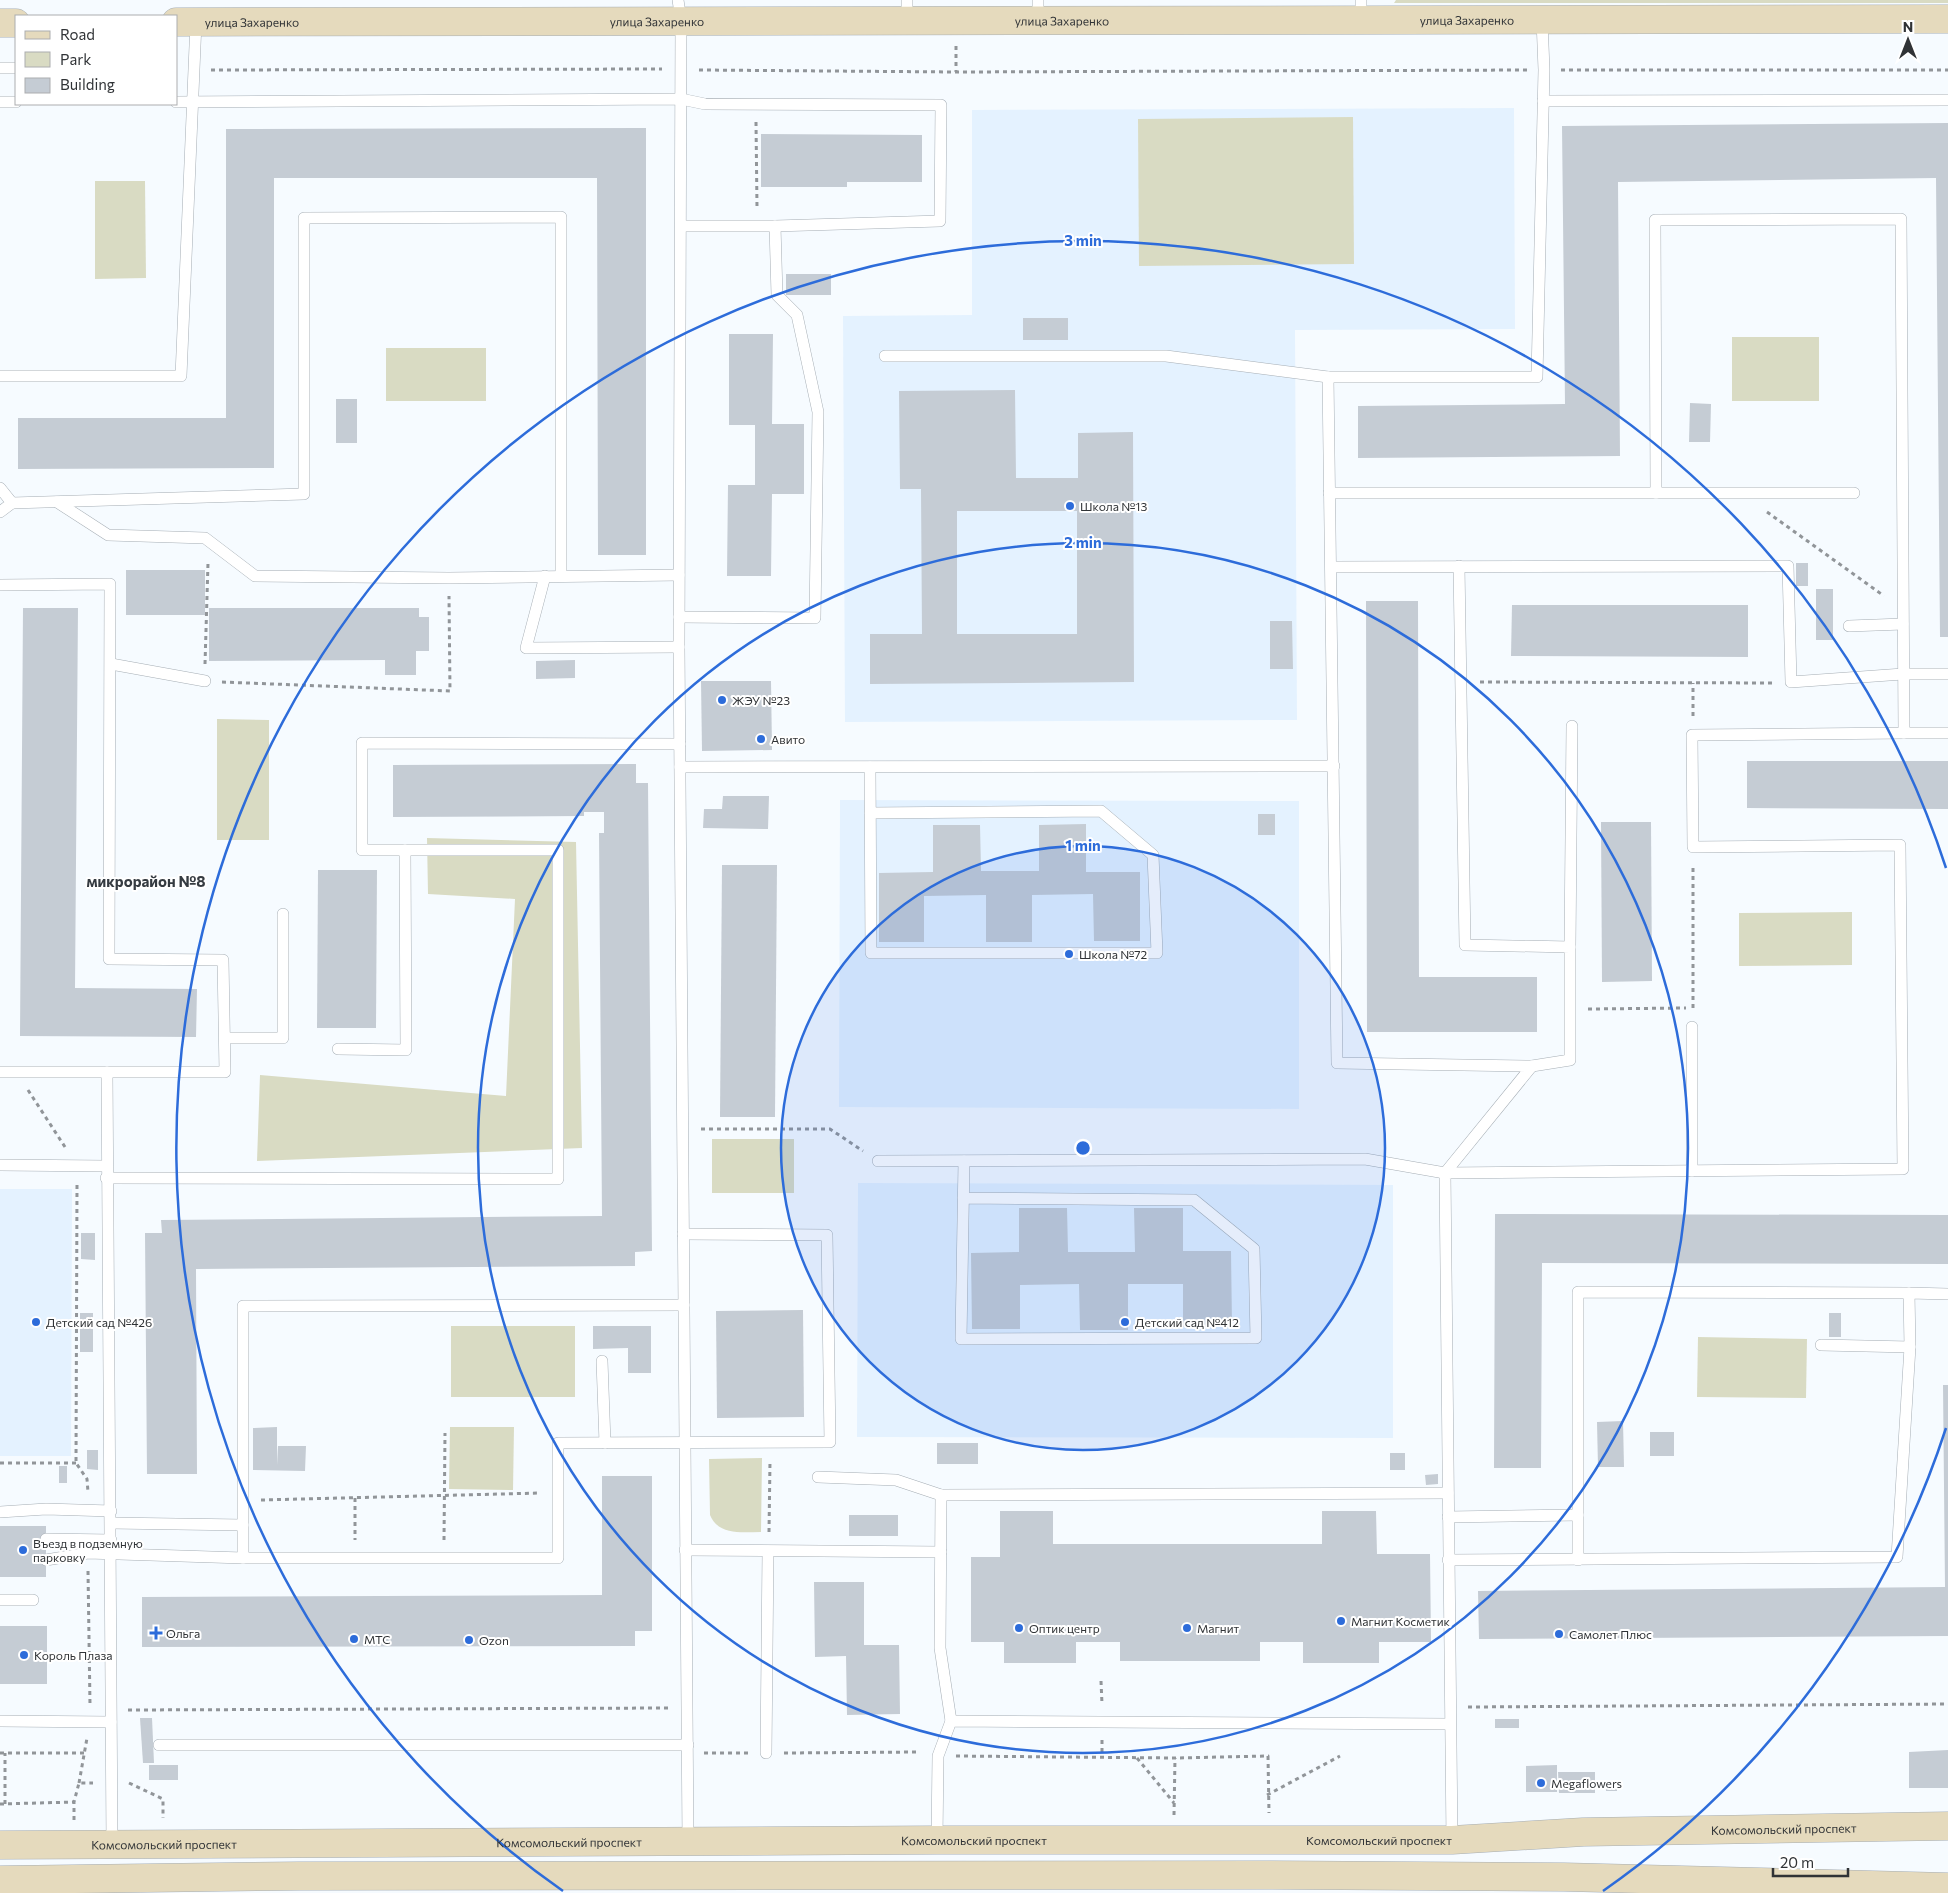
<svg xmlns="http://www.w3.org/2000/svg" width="1948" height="1893" font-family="Commissioner,sans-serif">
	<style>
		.built { fill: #e4f2ff }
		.green { fill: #d9dbc3 }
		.building { fill: #c5ccd4; fill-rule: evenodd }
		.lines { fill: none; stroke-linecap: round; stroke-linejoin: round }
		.lane-casing { stroke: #a6aeb5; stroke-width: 12 }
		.secondary-casing { stroke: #a6aeb5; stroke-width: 29 }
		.path { stroke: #919599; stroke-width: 3; stroke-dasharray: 4 4; stroke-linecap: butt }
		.lane { stroke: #fff; stroke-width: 11 }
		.secondary { stroke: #e5dabd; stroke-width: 28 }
		.ring { fill: none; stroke: #2d6cda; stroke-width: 2.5 }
		.poi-dot { fill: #2d6cda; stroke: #fff; stroke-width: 2 }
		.labels { text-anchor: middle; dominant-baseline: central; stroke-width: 4; stroke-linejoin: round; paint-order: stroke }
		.street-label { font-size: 12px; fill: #303336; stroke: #fff }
		.poi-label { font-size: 12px; fill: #303336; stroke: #fff; text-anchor: start }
		.quarter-label { font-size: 15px; font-weight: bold; fill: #353b41; stroke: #fff }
		.centre { fill: #2d6cda; stroke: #fff; stroke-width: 2.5 }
		.ring-label { font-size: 15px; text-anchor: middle; font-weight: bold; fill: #2d6cda; stroke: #fff; stroke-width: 4; stroke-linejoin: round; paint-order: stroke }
	</style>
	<rect width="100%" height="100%" fill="#f6fbff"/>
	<g class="built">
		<path d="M1514 108 1515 329 1295 330 1297 720 845 722 843 316 972 315V110Z"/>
		<path d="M840 800 1299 801V1109L839 1107Z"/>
		<path d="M858 1183 1393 1185V1438L857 1437Z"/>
		<path d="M0 1189H72L71 1456H0Z"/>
	</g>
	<g class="green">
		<path d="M1396 0H1948V3H1394Z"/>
		<path d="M1353 117 1354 264 1139 266 1138 119Z"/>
		<path d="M95 181H145L146 278 95 279Z"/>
		<rect x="1732" y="337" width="87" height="64"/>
		<rect x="386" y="348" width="100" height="53"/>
		<path d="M217 719 269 720V840H217Z"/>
		<path d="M427 838 576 842 582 1148 257 1161 260 1075 506 1096 515 899 428 894Z"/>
		<path d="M1852 912V965L1739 966V913Z"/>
		<rect x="712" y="1139" width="82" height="54"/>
		<rect x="451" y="1326" width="124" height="71"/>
		<path d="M1698 1337 1807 1339 1806 1398 1697 1397Z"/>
		<path d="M450 1427H514L513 1490 449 1489Z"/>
		<path d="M762 1458 761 1532C742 1532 719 1536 710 1515L709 1459Z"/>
	</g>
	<g class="building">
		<path d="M1948 123V637H1940L1936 178 1618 182 1620 456 1358 458V406L1565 404 1562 126Z"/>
		<path d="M646 128V555H598L597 178H274V468L18 469V418H226V129Z"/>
		<path d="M761 134 922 135V182H847V187H761Z"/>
		<rect x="786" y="274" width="45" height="21"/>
		<rect x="1023" y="318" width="45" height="22"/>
		<path d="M729 334H773L772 424H804V494H772L771 576H727L728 485H755V425H729Z"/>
		<path d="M1015 390 1016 478H1078V433L1133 432 1134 682 870 684V634H922L921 489H900L899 391ZM957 511H1077V634H957Z"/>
		<rect x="336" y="399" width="21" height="44"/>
		<path d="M1690 403 1711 404 1710 442H1689Z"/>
		<rect x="1796" y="563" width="12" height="23"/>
		<rect x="126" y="570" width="79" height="45"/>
		<rect x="1816" y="589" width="17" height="51"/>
		<path d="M1366 601H1418L1419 977H1537V1032H1367Z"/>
		<path d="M1512 605H1748V657L1511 656Z"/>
		<path d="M23 608H78L75 988 197 989 196 1037 20 1036Z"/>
		<path d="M209 608H419V617H429V651H416V675H385V660L209 661Z"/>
		<path d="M1270 621H1292L1293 669H1270Z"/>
		<path d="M575 660V678L536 679V661Z"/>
		<path d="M701 681H771L772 750 702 751Z"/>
		<path d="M1747 761H1948V809L1747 808Z"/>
		<path d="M636 764V783H648L652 1251 635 1252V1266L196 1269 197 1474H147L145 1233H162L161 1220 602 1216 599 833H604V812H584V816L393 817V765Z"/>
		<path d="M723 796H769L768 829 703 828 704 809H722Z"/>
		<rect x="1258" y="814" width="17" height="21"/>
		<path d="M1601 822H1651L1652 981 1602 982Z"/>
		<path d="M1086 824V872H1140V941H1094L1093 894 1032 895V942H986V895L924 896V942H879V873L933 872V825H980L981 871H1039V825Z"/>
		<path d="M722 865H777L775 1117H720Z"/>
		<path d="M318 870H377L376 1028H317Z"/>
		<path d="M1019 1208H1067L1068 1252H1135L1134 1208H1183V1251H1231L1232 1327H1183V1284H1128V1330H1080L1079 1284 1020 1285V1329H972L971 1253 1019 1252Z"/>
		<path d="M1495 1214 1948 1215V1264L1542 1263 1541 1468H1494Z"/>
		<path d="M81 1233H95V1260L81 1259Z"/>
		<path d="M803 1310 804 1417 717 1418 716 1311Z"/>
		<rect x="80" y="1313" width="13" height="39"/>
		<rect x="1829" y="1313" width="12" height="24"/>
		<path d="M593 1326H651V1373H628V1348L593 1349Z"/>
		<path d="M1943 1385H1948V1636L1479 1639 1478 1591 1945 1587Z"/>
		<path d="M1623 1421 1624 1467H1598L1597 1422Z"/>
		<path d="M277 1427V1465L278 1446H306L305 1471 253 1470V1428Z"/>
		<rect x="1650" y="1432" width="24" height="24"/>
		<rect x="937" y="1443" width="41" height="21"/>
		<path d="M87 1450H98V1470L87 1469Z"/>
		<rect x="1390" y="1453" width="15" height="17"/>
		<rect x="59" y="1466" width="8" height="17"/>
		<path d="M1438 1474V1484L1426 1485 1425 1475Z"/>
		<path d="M602 1476H652V1631H635V1646L142 1647V1597L602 1595Z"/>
		<path d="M1000 1511H1053V1544H1322V1511H1376L1377 1554H1430L1431 1642H1379V1663H1303V1642H1260V1661H1120V1642H1076V1663H1004V1642H971V1557H1000Z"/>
		<rect x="849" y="1515" width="49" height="21"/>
		<rect x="0" y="1526" width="46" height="51"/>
		<path d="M814 1582H864V1645H899L900 1714 847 1715 846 1656 815 1657Z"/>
		<rect x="0" y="1626" width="47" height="58"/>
		<path d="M140 1718H152L154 1763H143Z"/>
		<rect x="1495" y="1719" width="24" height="9"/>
		<path d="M1948 1750V1788H1909V1752Z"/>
		<rect x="149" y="1765" width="29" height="15"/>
		<path d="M1557 1765V1792H1526V1766Z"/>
		<path d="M1558 1772H1595V1793H1559Z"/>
		<rect x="1606" y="1783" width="11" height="8"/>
	</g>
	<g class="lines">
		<g class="lane-casing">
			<g id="lane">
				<path d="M678 0 681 20 679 647 688 1841"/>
				<path d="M1038 0V22"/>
				<path d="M1361 0V21"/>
				<path d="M907 20V0"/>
				<path d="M0 68H16"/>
				<path d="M1543 101 1948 100"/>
				<path d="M0 102H16"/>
				<path d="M176 102 681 99 705 104 941 105 940 221 775 226H681"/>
				<path d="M885 356H1166L1328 377"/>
				<path d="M0 376H181L196 22"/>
				<path d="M0 488 12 503 0 512"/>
				<path d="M1329 493H1656L1655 220 1901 219 1904 733 1692 735 1693 847 1900 845 1903 1169 1445 1173 1452 1840"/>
				<path d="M1656 493H1854"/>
				<path d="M57 502 108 535 205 538 255 576 449 578 679 575"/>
				<path d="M12 503 304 494V218L561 217V575"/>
				<path d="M1459 566 1465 945 1570 947V1060L1532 1066"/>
				<path d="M1332 567 1788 566 1791 682 1903 674H1948"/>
				<path d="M545 576 526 648 679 647"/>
				<path d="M0 585 110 584 109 959 223 960 225 1072H107"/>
				<path d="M679 617 815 618 818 412 797 315 777 295 775 226"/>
				<path d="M1849 626 1903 624"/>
				<path d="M111 664 205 681"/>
				<path d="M1904 733H1948"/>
				<path d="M680 767 1334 766"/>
				<path d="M870 767 871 953H1157L1153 855 1101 811 870 813"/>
				<path d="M1570 947 1572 726"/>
				<path d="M1692 1027V1171"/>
				<path d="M225 1038H283V914"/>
				<path d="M338 1049 406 1050 405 850"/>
				<path d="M0 1072H107L112 1844"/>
				<path d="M878 1161 1365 1159 1445 1173 1532 1066 1337 1063 1328 377H1537L1544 70 1542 20"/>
				<path d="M0 1165 106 1166"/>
				<path d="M106 1178 558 1179V850H362V743L680 744"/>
				<path d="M963 1198 1194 1200 1254 1249 1256 1338 961 1339 964 1161"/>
				<path d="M1821 1345 1910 1347"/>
				<path d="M602 1361 605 1443"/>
				<path d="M818 1477 896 1480 941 1495"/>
				<path d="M0 1512 46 1509 111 1511"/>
				<path d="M1448 1517 1578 1515"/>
				<path d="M111 1523 243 1525"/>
				<path d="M46 1539 111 1540"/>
				<path d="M685 1550 941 1552"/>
				<path d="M243 1558V1306L684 1305"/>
				<path d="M46 1560 88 1553 243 1558H558V1443L830 1442 827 1235 683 1234"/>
				<path d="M1448 1560 1897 1557 1910 1347 1909 1293 1948 1294"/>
				<path d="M1578 1560V1292L1909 1293"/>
				<path d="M0 1600H33"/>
				<path d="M0 1721 111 1722"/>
				<path d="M951 1721 940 1648 941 1495 1448 1493"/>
				<path d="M159 1745H688"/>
				<path d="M766 1753 768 1551"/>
				<path d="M937 1840 938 1756 951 1721 1449 1724"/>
			</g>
		</g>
		<g class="secondary-casing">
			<g id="secondary">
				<path id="s1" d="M176 22 1948 19"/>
				<path d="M0 23H16"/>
				<path id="s2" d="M0 1845 937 1840H1452L1583 1832 1948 1826"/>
				<path d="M0 1880 299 1876 1272 1875 1564 1877 1948 1887"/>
			</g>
		</g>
		<g class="path">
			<path d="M956 46V72"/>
			<path d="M211 70 662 69"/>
			<path d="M699 70 956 72 1527 70"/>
			<path d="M1561 70H1948"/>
			<path d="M756 122 757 208"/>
			<path d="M1767 512 1884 596"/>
			<path d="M205 664 208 563"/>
			<path d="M222 682 450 691 449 596"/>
			<path d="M1480 682 1773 683"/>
			<path d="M1693 716V683"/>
			<path d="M1693 1008V865"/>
			<path d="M1588 1009 1686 1008"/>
			<path d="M28 1090 65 1147"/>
			<path d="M701 1129H830L863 1151"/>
			<path d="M77 1185 76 1463 87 1479 88 1492"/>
			<path d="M0 1463H76"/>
			<path d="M355 1498V1540"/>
			<path d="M261 1500 540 1493"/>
			<path d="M769 1532 770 1461"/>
			<path d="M444 1540 445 1433"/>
			<path d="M88 1571 90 1705"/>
			<path d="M1101 1681 1102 1704"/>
			<path d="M1468 1707 1948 1704"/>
			<path d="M128 1710 669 1708"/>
			<path d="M1102 1740V1757"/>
			<path d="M0 1753H85"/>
			<path d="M704 1753H748"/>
			<path d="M784 1753 920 1752"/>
			<path d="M956 1756 1175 1758 1268 1756 1269 1813"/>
			<path d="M1137 1758 1174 1803"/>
			<path d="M79 1783 87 1738"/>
			<path d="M129 1783 163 1799V1818"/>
			<path d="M1267 1795 1340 1756"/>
			<path d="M0 1804 74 1802"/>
			<path d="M5 1804V1753"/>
			<path d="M1174 1815 1175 1758"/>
			<path d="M74 1820V1802L79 1783H93"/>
		</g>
		<use href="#lane" class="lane"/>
		<use href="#secondary" class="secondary"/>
	</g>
	<circle cx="1083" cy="1148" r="302" fill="#2d6cda" fill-opacity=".12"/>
	<g class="ring">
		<circle cx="1083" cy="1148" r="302"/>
		<circle cx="1083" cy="1148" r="605"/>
		<path d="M1946 1428A907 907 0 0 1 1603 1891M563 1891A907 907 0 1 1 1946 868"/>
	</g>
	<g class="poi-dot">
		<circle cx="1070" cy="506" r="5"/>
		<circle cx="722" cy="700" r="5"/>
		<circle cx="761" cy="739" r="5"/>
		<circle cx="1069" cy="954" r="5"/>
		<circle cx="36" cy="1322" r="5"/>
		<circle cx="1125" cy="1322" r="5"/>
		<circle cx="23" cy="1550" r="5"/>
		<circle cx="1341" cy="1621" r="5"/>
		<circle cx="1019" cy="1628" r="5"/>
		<circle cx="1187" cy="1628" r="5"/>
		<path d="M153.5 1625.5h5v5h5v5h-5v5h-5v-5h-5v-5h5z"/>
		<circle cx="1559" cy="1634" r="5"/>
		<circle cx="354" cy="1639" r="5"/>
		<circle cx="469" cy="1640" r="5"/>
		<circle cx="24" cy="1655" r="5"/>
		<circle cx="1541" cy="1783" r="5"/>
	</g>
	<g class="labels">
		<g class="street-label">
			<text stroke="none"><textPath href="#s1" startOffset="481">улица Захаренко</textPath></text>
			<text stroke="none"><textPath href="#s1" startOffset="886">улица Захаренко</textPath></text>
			<text stroke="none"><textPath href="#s1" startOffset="1291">улица Захаренко</textPath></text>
			<text stroke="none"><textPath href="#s1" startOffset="76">улица Захаренко</textPath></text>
			<text stroke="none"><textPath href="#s2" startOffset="1784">Комсомольский проспект</textPath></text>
			<text stroke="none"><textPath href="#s2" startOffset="974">Комсомольский проспект</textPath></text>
			<text stroke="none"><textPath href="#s2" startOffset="1379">Комсомольский проспект</textPath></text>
			<text stroke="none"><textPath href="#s2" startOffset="569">Комсомольский проспект</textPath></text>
			<text stroke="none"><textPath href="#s2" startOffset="164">Комсомольский проспект</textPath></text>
		</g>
		<g class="poi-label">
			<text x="1080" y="506">Школа №13</text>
			<text x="732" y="700">ЖЭУ №23</text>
			<text x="771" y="739">Авито</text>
			<text x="1079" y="954">Школа №72</text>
			<text x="46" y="1322">Детский сад №426</text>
			<text x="1135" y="1322">Детский сад №412</text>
			<text x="33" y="1543">Въезд в подземную<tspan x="33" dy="14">парковку</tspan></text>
			<text x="1351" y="1621">Магнит Косметик</text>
			<text x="1029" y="1628">Оптик центр</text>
			<text x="1197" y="1628">Магнит</text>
			<text x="166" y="1633">Ольга</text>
			<text x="1569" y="1634">Самолет Плюс</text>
			<text x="364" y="1639">МТС</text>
			<text x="479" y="1640">Ozon</text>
			<text x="34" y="1655">Король Плаза</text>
			<text x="1551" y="1783">Megaflowers</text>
		</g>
		<g class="quarter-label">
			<text x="146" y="881">микрорайон №8</text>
		</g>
	</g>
	<circle cx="1083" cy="1148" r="8" class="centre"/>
	<g class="ring-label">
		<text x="1083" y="246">3 min</text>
		<text x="1083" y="548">2 min</text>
		<text x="1083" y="851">1 min</text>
	</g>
	<rect x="15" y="15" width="162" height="90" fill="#ffffff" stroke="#acadaf"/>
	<rect x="25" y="31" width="25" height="8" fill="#e5dabd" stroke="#acadaf"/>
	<text x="60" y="40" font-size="15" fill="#303336">Road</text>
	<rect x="25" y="52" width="25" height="15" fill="#d9dbc3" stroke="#acadaf"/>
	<text x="60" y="65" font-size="15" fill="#303336">Park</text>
	<rect x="25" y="78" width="25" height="15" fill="#c5ccd4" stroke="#acadaf"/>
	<text x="60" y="90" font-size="15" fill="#303336">Building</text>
	<g transform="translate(1908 40)" stroke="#ffffff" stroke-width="4" paint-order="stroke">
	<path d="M0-4L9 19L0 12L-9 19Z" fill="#303336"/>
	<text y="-8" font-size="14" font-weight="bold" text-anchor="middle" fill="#303336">N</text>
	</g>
	<path d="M1773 1868v8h75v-8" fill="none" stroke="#303336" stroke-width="2.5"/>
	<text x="1780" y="1868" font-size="15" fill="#303336" stroke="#ffffff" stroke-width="4" paint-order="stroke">20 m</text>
</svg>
